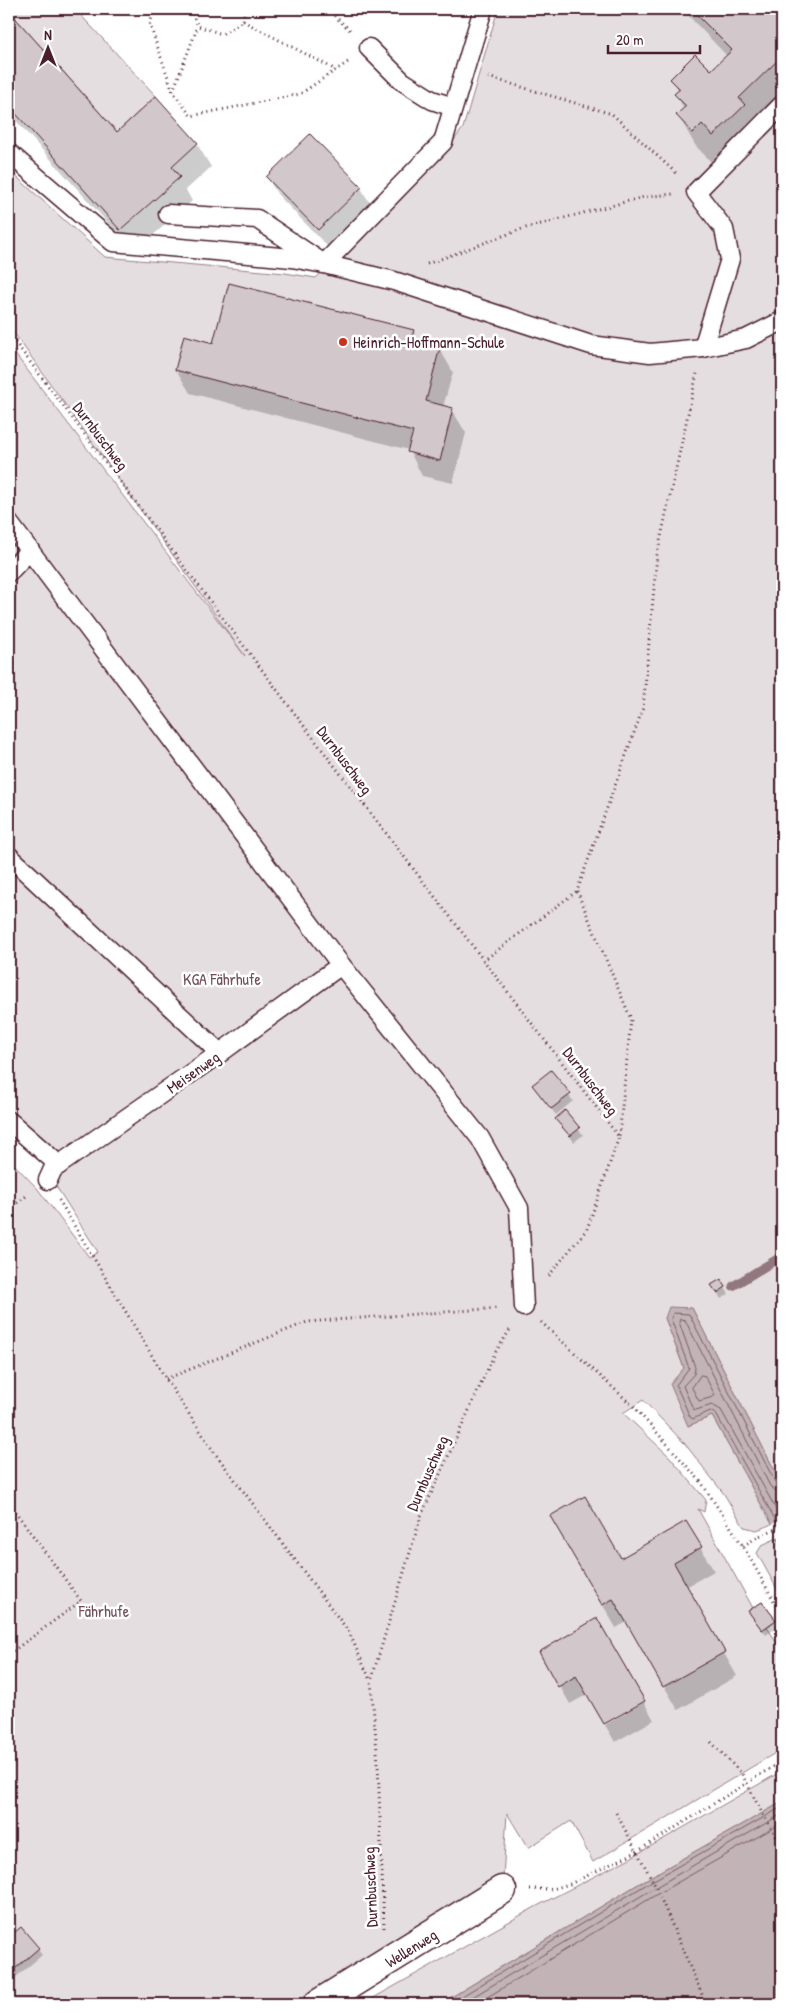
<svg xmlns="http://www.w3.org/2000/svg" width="791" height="2013" font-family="'Patrick Hand',sans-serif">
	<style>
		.green { fill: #e5dee0; stroke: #987e86 }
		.water { fill: #c1b3b6; stroke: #91787e }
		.pier { fill: #fff }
		.shadow { fill: #0003 }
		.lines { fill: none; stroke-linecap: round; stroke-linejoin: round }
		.shore { stroke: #7a5a63; stroke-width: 1 }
		.stream { stroke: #91787e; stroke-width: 9 }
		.building { fill: #d2c7cb; stroke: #4a1f2b }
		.service-casing { stroke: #4a1f2b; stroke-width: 21 }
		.minor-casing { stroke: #4a1f2b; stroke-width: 31 }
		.path { stroke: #4a1f2b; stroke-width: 3; stroke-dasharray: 1 4; stroke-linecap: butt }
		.service { stroke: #fff; stroke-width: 18 }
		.minor { stroke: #fff; stroke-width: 28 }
		.poi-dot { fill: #c8321e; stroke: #fff; stroke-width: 2 }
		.labels { text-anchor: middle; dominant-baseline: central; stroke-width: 5; stroke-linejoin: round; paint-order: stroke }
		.poi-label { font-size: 16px; fill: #4a1f2b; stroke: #fff; text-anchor: start }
		.street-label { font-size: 16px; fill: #4a1f2b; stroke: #fff }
		.park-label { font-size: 16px; fill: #714f58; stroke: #fff }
	</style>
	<rect width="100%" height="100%" fill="#fff"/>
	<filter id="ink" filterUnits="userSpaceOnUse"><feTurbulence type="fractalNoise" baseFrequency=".02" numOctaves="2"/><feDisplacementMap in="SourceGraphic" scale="10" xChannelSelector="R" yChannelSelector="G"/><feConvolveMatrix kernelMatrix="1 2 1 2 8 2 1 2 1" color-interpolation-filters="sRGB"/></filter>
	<g filter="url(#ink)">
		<g class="green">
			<path d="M9 9H75L156 96 117 132 9 11Z"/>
			<path d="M498 9H782V1485L692 1308 665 1318 684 1368 688 1426 712 1416 772 1524 757 1530 744 1527 724 1494 685 1444 643 1400 623 1413 669 1456 706 1500 704 1512 698 1509 753 1608 762 1602 776 1620 767 1627 782 1651V1749L593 1862 571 1821 528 1848 507 1813 503 1879 296 2004H9V1159L37 1188 89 1257 98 1252 54 1183 53 1169 9 1132V346L245 656 9 326V170L105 257 285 273 316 278 440 159 463 128Z"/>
			<path d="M777 1538 782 1550V1598L757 1553 762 1545Z"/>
			<path d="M782 1771V1802L650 1877 440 2004H369L368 2001 537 1906 632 1857Z"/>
		</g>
		<g class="water">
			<path d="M669 1307 692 1308 782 1485V1550L772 1524 712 1416 688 1426 670 1384 684 1368 665 1318Z"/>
			<path d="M782 1802V2004H440L650 1877Z"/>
		</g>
		<path class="pier" d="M782 1520V1535L775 1538 770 1525Z"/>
		<g class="shadow">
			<path d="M682 9H782V103L731 165 719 153 711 162 695 145 678 115 684 109 676 94 679 91 672 79 711 72 727 56Z"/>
			<path d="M9 13 117 133 156 98 197 144 211 167 186 190 192 201 134 252 9 113Z"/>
			<path d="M310 135 361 188 372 207 329 248 278 195 267 177Z"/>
			<path d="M413 331 420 344 439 348 453 372 443 407 452 410 466 433 453 483 422 476 409 450 190 393 176 370 214 344Z"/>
			<path d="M551 1071 573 1101 556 1115 537 1091Z"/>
			<path d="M565 1112 583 1135 574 1142 557 1119Z"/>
			<path d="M720 1280 729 1294 721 1299 713 1285Z"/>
			<path d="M552 1516 621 1560 686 1523 714 1571 686 1587 737 1676 678 1710 627 1622 616 1628Z"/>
			<path d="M753 1618 775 1621 778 1627 766 1635Z"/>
			<path d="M597 1620 588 1694 570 1704 540 1652Z"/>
			<path d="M644 1702 654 1720 615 1742 605 1725Z"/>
			<path d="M21 1928 42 1955 9 1983V1939Z"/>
		</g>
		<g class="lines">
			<g class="shore">
				<path d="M701 1375 705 1376 715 1395 713 1397 699 1401 692 1388Z"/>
				<path d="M782 1486 775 1482 689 1314 673 1313 671 1319 689 1368 676 1385 690 1417 693 1419 710 1411 716 1414 776 1521 782 1537"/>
				<path d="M782 1492 776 1491 770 1486 685 1320 680 1319 679 1322 695 1367 694 1374 683 1386 693 1409 696 1410 712 1405 721 1410 782 1520"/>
				<path d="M449 2004 652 1881 782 1807"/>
				<path d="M461 2004 656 1887 782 1814"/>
				<path d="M476 2004 659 1893 782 1823"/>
			</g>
			<path class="stream" d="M733 1286 782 1256"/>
		</g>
		<g class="building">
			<path d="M691 9H782V56L739 98 745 105 713 136 702 124 693 133 676 115 686 106 674 94 680 89 670 79 695 54 711 70 732 50Z"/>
			<path d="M9 11 117 132 156 96 198 143 172 167 180 177 120 230 9 106Z"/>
			<path d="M310 134 362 187 318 230 266 177Z"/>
			<path d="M229 283 414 330 411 340 440 347 426 401 453 408 440 461 407 452 413 432 175 370 184 335 213 343Z"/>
			<path d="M551 1070 571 1094 551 1109 532 1085Z"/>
			<path d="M565 1110 580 1128 570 1136 555 1119Z"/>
			<path d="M721 1279 726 1287 717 1293 711 1285Z"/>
			<path d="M585 1496 621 1558 686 1521 702 1547 674 1563 725 1652 663 1687 613 1599 602 1605 550 1516Z"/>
			<path d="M762 1602 776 1620 762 1630 748 1611Z"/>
			<path d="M597 1618 645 1701 604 1724 576 1676 558 1687 539 1652Z"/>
			<path d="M21 1927 39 1948 9 1974V1937Z"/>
		</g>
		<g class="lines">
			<g class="service-casing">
				<g id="service">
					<path d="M369 48 402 81 432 100 453 107"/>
					<path d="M9 153 113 242 292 258 324 264 443 142 483 9"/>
					<path d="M168 214 257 219 324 264 394 281 591 345 650 353 703 348 746 339 782 321"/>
					<path d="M703 348 730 259 724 229 696 192 782 105"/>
					<path d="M9 523 341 965 480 1138 519 1208 524 1307"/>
					<path d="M9 572 30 550"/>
					<path d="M9 856 220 1053"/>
					<path d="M9 1121 59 1165"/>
					<path d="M48 1180 53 1169 220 1053 341 965"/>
				</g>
			</g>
			<g class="minor-casing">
				<path id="minor" d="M318 2004 502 1890"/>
			</g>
			<g class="path">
				<path d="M154 9 150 25 173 92 191 116 300 94 348 62"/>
				<path d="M190 9 198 26 222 34 243 21 245 9"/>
				<path d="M327 9 352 32"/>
				<path d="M243 21 336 70"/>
				<path d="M488 77 612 114 678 175"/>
				<path d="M173 91 198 26"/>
				<path d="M427 264 522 229 644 197 673 194"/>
				<path d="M9 334 320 747 619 1137 587 1229 547 1278"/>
				<path d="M577 891 631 1019 619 1137"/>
				<path d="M483 961 577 891 643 708 657 555 697 373"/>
				<path d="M59 1200 166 1379 214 1452 349 1632 370 1680"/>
				<path d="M9 1209 29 1194"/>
				<path d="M541 1322 634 1407 701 1482 743 1546 782 1615"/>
				<path d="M166 1379 307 1322 499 1308"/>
				<path d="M9 1503 81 1601 9 1654"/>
				<path d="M743 1546 759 1536 782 1526"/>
				<path d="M711 1742 742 1774 762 1813 782 1846"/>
				<path d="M616 1813 655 1885 706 2004"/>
				<path d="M530 1889H552L570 1884 638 1851 782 1761"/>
				<path d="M384 1928 378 1763 371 1681 421 1516 495 1353 511 1328"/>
			</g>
			<use href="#service" class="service"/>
			<use href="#minor" class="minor"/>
		</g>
	</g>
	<circle class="poi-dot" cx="343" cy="342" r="5"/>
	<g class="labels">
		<g class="poi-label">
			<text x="353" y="342">Heinrich-Hoffmann-Schule</text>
		</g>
		<g class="street-label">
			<text transform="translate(101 436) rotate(53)">Durnbuschweg</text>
			<text transform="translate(345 760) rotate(53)">Durnbuschweg</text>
			<text transform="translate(193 1072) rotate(-35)">Meisenweg</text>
			<text transform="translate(591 1081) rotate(53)">Durnbuschweg</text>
			<text transform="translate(427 1473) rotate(-66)">Durnbuschweg</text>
			<text transform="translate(370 1887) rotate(-92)">Durnbuschweg</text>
			<text transform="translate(411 1948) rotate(-32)">Wellenweg</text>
		</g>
		<g class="park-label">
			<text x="222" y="979">KGA Fährhufe</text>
			<text x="104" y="1611">Fährhufe</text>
		</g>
	</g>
	<rect width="791" height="2013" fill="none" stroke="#fff" stroke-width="30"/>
	<rect x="15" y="15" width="761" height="1983" fill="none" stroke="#4a1f2b" stroke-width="2" filter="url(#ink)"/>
	<g transform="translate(48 48)" stroke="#ffffff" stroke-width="4" paint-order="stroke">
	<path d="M0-4L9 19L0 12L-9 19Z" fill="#4a1f2b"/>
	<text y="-8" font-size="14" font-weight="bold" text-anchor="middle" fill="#4a1f2b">N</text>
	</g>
	<path d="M608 45v8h92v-8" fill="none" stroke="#4a1f2b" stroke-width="2.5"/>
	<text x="616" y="45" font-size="15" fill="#4a1f2b" stroke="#ffffff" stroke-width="4" paint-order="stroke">20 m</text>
</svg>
